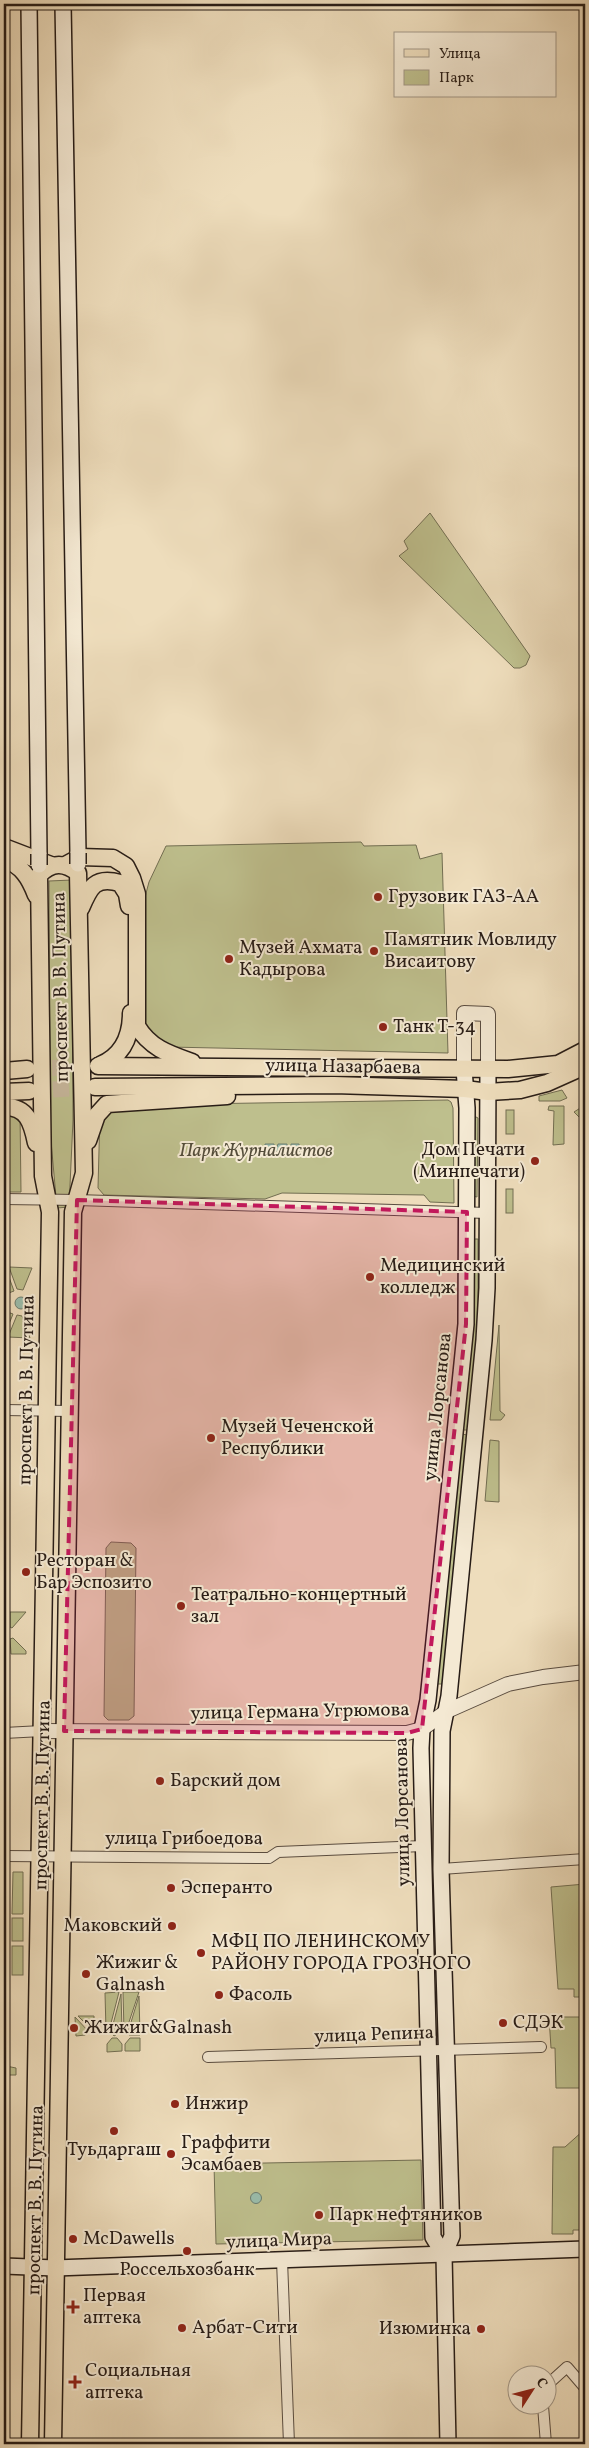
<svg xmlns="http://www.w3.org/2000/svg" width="589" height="2448" font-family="Vollkorn,serif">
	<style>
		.green { fill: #bebf8d; stroke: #726e52 }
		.water { fill: #9abdac; stroke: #6c7d70 }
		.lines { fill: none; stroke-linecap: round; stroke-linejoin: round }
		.primary-tunnel { stroke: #c6b69b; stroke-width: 16; stroke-dasharray: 16 8; stroke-linecap: butt }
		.minor-casing { stroke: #594c40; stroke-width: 12 }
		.tertiary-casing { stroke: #594c40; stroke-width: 16 }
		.secondary-casing { stroke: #271c16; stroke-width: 18 }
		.primary-casing { stroke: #271c16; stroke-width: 19 }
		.minor { stroke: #f4e9d3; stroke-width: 10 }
		.tertiary { stroke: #f4e9d3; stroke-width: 14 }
		.secondary { stroke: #f4e9d3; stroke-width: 15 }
		.primary { stroke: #eeddbc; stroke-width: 16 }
		.secondary-bridge-casing { stroke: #271c16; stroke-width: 18; stroke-linecap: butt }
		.secondary-bridge { stroke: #f4e9d3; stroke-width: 15 }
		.marked { fill: #c2185b; fill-opacity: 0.2; stroke: #c2185b; stroke-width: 4; stroke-dasharray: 10 6; stroke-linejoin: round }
		.poi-dot { fill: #8f2418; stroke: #f4e9d3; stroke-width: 2 }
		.labels { text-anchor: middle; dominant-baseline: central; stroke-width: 4; stroke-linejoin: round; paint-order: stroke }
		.poi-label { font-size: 19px; fill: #271c16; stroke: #f4e9d3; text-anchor: start }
		.street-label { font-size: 19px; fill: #271c16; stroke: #f4e9d3 }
		.park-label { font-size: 19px; font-style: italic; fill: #544d3a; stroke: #f4e9d3 }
	</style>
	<rect width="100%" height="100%" fill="#eeddbc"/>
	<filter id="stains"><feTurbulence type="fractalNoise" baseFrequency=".004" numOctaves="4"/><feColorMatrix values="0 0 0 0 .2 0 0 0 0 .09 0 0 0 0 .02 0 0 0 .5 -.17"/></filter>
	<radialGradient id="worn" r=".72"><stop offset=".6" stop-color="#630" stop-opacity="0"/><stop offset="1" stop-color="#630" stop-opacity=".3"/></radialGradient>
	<g class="green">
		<path d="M430 513 530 656 526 665 520 668H514L399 556 408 549 404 541Z"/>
		<path d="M361 842 364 846 416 845 420 859 442 853 448 1053 169 1047 150 1036 142 1019 141 912 149 882 166 846Z"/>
		<path d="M72 880 73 1120 69 1207 57 1208 50 1130 49 881Z"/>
		<path d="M562 1090 567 1098 560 1101H539V1096Z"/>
		<path d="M448 1100 451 1102 453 1108 454 1203 430 1202 424 1195 282 1193 265 1199 104 1195 98 1188 100 1112 131 1105Z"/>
		<path d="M585 1105V1120L583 1121 574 1112Z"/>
		<path d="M549 1106H564V1144L553 1145 554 1111 548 1110Z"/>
		<rect x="506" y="1110" width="8" height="24"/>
		<path d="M4 1115H20L21 1192H4Z"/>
		<path d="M474 1116 478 1118 477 1197 473 1196Z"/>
		<rect x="506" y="1189" width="7" height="24"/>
		<path d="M473 1239H478V1334L468 1430H463L473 1333Z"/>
		<path d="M9 1267 32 1268 23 1290 17 1289Z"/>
		<path d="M6 1269 14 1291 6 1294Z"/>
		<path d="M5 1311 13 1314 5 1334Z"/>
		<path d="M17 1315 22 1316 30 1338 8 1337Z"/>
		<path d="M499 1325 500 1411 505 1415 501 1420H490Z"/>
		<path d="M462 1434 467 1435 442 1684H437Z"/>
		<path d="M490 1440 499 1441V1502L485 1501Z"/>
		<path d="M111 1542 131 1543 136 1548 134 1716 129 1720H108L104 1716 106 1548Z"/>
		<path d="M10 1612H26L12 1628 10 1627Z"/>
		<path d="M13 1638 26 1651V1654H11L10 1639Z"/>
		<path d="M13 1872H23V1914H12Z"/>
		<path d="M585 1884V1997H574V1989H558L551 1887Z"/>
		<rect x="12" y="1918" width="11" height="23"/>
		<rect x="12" y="1946" width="11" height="29"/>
		<path d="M119 1992 109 2031H106L105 1993Z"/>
		<path d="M123 1992H139L126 2031H124Z"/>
		<path d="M121 1994 122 2031 114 2036 111 2032Z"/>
		<path d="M139 1996 140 2035H129L128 2032Z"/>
		<path d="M78 2016H94V2030H92Z"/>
		<path d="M75 2017 89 2032 85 2035 76 2036Z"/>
		<path d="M549 2017H585V2230H573V2234H552L553 2147H565L584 2130 582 2088H556L555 2048H551Z"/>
		<path d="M112 2038H117L122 2044V2051L107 2052V2044Z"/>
		<path d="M130 2038H140V2051H125V2044Z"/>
		<path d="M6 2066 16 2068V2075H4Z"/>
		<path d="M421 2160 423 2240 216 2244 214 2164Z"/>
	</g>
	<g class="water">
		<path d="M265 1144H274V1146L277 1147 278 1144H287V1146L291 1147V1144H299L300 1153 287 1151V1153H278L277 1151H274V1153H265Z"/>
		<circle cx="21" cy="1303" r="6"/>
		<circle cx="256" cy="2198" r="5.5"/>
	</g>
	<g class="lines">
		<g class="primary-tunnel">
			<path d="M28 1069 96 1066"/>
			<path d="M29 1091 95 1087"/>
		</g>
		<g class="minor-casing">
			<g id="minor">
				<path d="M4 1199 77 1200 487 1213"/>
				<path d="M4 1410 70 1411"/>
				<path d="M4 1733 42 1731"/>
				<path d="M4 1856 269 1858 278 1852 423 1846"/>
				<path d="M441 1869 585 1859"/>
				<path d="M208 2057 541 2047"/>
				<path d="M282 2260 289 2444"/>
				<path d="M546 2386 567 2367 585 2388"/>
				<path d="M543 2406 546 2444"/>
			</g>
		</g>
		<g class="tertiary-casing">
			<g id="tertiary">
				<path d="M464 1069V1013L488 1014V1069"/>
				<path d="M42 1731 407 1733 422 1729 447 1711 508 1684 543 1677 585 1672"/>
			</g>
		</g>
		<g class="secondary-casing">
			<g id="secondary">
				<path d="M29 4 39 854"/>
				<path d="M63 4 78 853"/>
				<path d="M444 2255 433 2237 421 1748 422 1729 428 1700 466 1324 467 1108 464 1069"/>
				<path d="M4 2266 55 2268 585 2249"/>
				<path d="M448 2444 444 2255 452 2236 441 1869 442 1731 449 1696 484 1340 487 1288 488 1069"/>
			</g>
		</g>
		<g class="primary-casing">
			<g id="primary">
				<path d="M4 847 51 865"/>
				<path d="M4 859C22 866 29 877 36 895"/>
				<path d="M67 864 80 857 113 858 126 866 132 878 137 894V1026C150 1048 169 1054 192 1062"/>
				<path d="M81 908C90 887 95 876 120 883L127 894 129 906"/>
				<path d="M100 1065C122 1056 131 1037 131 1013"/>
				<path d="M98 1066 508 1069 558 1064 585 1050"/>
				<path d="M4 1071 27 1069"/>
				<path d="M95 1087 334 1085 465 1089 488 1092 520 1090 547 1083 585 1066"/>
				<path d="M4 1092 29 1091"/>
				<path d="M4 1107C27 1106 32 1123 36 1143"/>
				<path d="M88 1141 97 1115 107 1104 227 1096"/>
				<path d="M30 2444 50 1212 43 1176 39 875C52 862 64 862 78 873L84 1173 73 1212 53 2444"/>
			</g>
		</g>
		<use href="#minor" class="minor"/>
		<use href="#tertiary" class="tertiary"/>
		<use href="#secondary" class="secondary"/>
		<use href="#primary" class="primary"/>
		<g class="secondary-bridge-casing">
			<g id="secondary-bridge">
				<path d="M78 853V864"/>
				<path d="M39 854V865"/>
			</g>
		</g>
		<use href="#secondary-bridge" class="secondary-bridge"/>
	</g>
	<path class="marked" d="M77 1200 467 1212 466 1324 422 1729 407 1733 64 1731Z"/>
	<g class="poi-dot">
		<circle cx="378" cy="897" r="5"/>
		<circle cx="374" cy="951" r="5"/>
		<circle cx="229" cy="959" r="5"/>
		<circle cx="383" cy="1027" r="5"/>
		<circle cx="535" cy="1161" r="5"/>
		<circle cx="370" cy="1277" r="5"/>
		<circle cx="211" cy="1438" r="5"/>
		<circle cx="26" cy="1572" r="5"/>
		<circle cx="181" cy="1606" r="5"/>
		<circle cx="160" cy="1781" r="5"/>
		<circle cx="171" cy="1888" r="5"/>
		<circle cx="172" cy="1926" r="5"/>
		<circle cx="201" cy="1953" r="5"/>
		<circle cx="86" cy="1974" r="5"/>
		<circle cx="219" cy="1995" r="5"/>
		<circle cx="503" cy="2023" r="5"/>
		<circle cx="74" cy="2028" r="5"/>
		<circle cx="175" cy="2104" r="5"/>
		<circle cx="114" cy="2131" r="5"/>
		<circle cx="171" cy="2154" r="5"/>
		<circle cx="319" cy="2215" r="5"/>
		<circle cx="73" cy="2239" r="5"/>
		<circle cx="187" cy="2251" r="5"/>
		<path d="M70.5 2299.5h5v5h5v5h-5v5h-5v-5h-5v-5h5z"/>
		<circle cx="182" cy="2328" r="5"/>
		<circle cx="481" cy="2329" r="5"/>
		<path d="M72.5 2374.5h5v5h5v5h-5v5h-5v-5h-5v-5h5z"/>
	</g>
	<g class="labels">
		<g class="poi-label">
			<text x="388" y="897">Грузовик ГАЗ-АА</text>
			<text x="384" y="940">Памятник Мовлиду<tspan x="384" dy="22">Висаитову</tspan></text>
			<text x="239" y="948">Музей Ахмата<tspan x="239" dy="22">Кадырова</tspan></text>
			<text x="393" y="1027">Танк Т-34</text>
			<text x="525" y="1150" text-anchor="end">Дом Печати<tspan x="525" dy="22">(Минпечати)</tspan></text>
			<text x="380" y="1266">Медицинский<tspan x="380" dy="22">колледж</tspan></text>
			<text x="221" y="1427">Музей Чеченской<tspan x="221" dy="22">Республики</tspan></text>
			<text x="36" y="1561">Ресторан &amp;<tspan x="36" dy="22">Бар Эспозито</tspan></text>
			<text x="191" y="1595">Театрально-концертный<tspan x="191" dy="22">зал</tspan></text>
			<text x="170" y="1781">Барский дом</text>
			<text x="181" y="1888">Эсперанто</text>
			<text x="162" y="1926" text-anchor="end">Маковский</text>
			<text x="211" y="1942">МФЦ ПО ЛЕНИНСКОМУ<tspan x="211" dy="22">РАЙОНУ ГОРОДА ГРОЗНОГО</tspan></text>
			<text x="96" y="1963">Жижиг &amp;<tspan x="96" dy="22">Galnash</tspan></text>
			<text x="229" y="1995">Фасоль</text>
			<text x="513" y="2023">СДЭК</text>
			<text x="84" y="2028">Жижиг&amp;Galnash</text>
			<text x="185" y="2104">Инжир</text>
			<text x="181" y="2143">Граффити<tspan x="181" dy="22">Эсамбаев</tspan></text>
			<text x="114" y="2150" text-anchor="middle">Туьдаргаш</text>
			<text x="329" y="2215">Парк нефтяников</text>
			<text x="83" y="2239">McDawells</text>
			<text x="187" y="2270" text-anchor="middle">Россельхозбанк</text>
			<text x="83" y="2296">Первая<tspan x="83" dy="22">аптека</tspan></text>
			<text x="192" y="2328">Арбат-Сити</text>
			<text x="471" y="2329" text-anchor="end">Изюминка</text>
			<text x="85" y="2371">Социальная<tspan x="85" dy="22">аптека</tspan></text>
		</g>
		<g class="street-label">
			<text transform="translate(61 987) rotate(-91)">проспект В. В. Путина</text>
			<text transform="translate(343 1067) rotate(1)">улица Назарбаева</text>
			<text transform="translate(27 1390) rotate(-89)">проспект В. В. Путина</text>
			<text transform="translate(438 1407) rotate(-84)">улица Лорсанова</text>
			<text transform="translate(300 1712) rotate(-1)">улица Германа Угрюмова</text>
			<text transform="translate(43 1795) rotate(-89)">проспект В. В. Путина</text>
			<text transform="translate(403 1812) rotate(-91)">улица Лорсанова</text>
			<text x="184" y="1839">улица Грибоедова</text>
			<text transform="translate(374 2035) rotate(-2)">улица Репина</text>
			<text transform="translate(36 2200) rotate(-89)">проспект В. В. Путина</text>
			<text transform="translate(279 2241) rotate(-2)">улица Мира</text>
		</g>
		<g class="park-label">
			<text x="256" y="1151">Парк Журналистов</text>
		</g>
	</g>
	<rect width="589" height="2448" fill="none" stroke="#eeddbc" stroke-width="20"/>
	<rect x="5" y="5" width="579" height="2438" fill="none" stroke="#271c16" stroke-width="2.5"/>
	<rect x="10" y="10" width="569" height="2428" fill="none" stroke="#271c16"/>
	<rect x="394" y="32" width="162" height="65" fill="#f4e9d3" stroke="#a29787"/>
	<rect x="404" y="49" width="25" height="8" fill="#eeddbc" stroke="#a29787"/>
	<text x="439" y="58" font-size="15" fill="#271c16">Улица</text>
	<rect x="404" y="70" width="25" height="15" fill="#bebf8d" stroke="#a29787"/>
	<text x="439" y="82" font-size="15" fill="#271c16">Парк</text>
	<g transform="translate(532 2390) rotate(54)"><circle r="24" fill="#f4e9d3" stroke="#a29787"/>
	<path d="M0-4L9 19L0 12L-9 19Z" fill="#8f2418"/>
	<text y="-8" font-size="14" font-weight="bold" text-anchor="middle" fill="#271c16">С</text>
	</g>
	<rect width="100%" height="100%" filter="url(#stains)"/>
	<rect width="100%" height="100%" fill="url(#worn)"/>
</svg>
